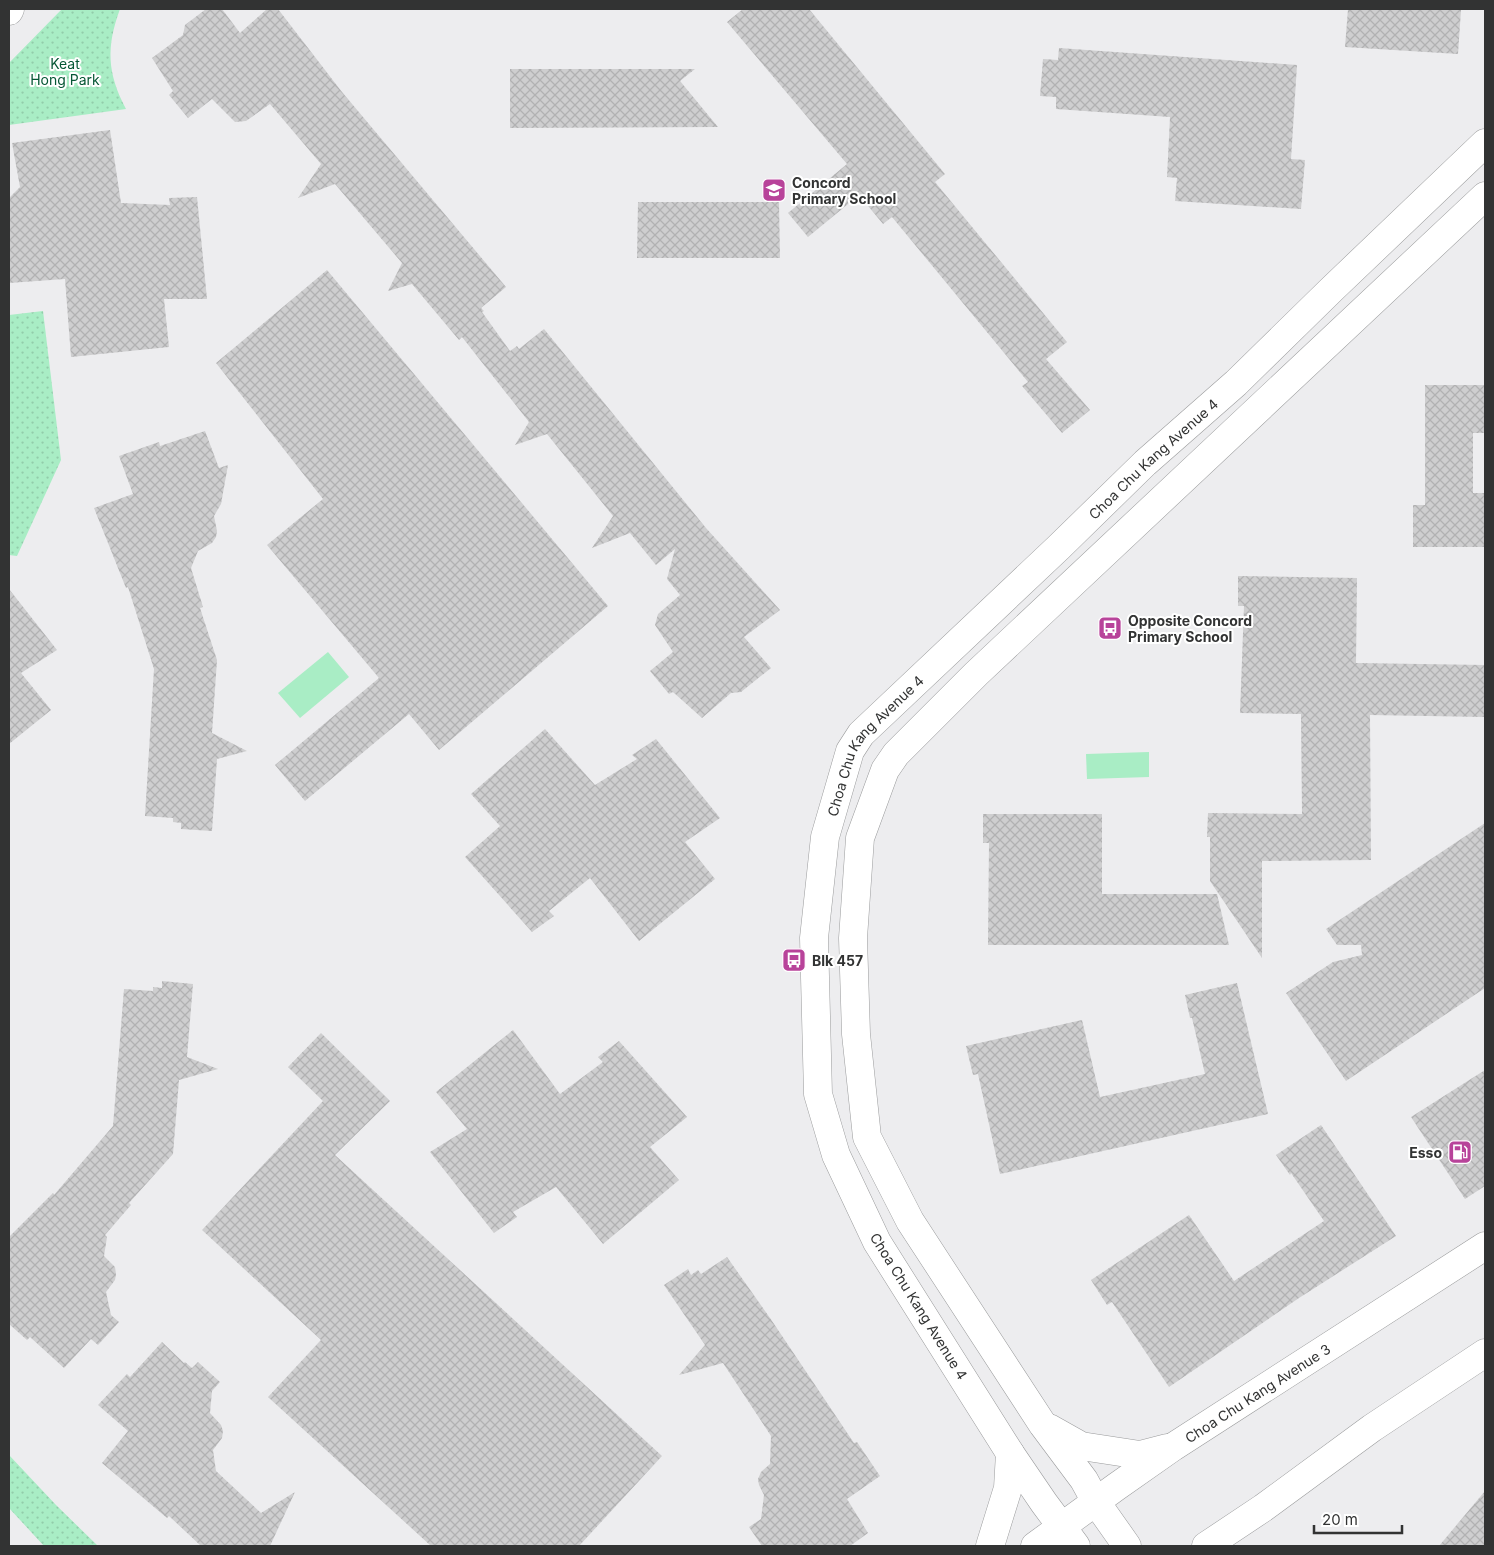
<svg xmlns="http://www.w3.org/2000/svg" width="1494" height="1555" font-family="Inter,sans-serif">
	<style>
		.grass { fill: #a9edc5 }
		.park { fill: url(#park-dots) }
		.building { fill: url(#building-cross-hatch) }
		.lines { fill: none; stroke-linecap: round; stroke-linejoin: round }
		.secondary-casing { stroke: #9a9b9c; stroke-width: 29 }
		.highway-casing { stroke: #9a9b9c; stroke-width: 29 }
		.secondary { stroke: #fff; stroke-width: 28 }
		.highway { stroke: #fff; stroke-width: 28 }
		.labels { text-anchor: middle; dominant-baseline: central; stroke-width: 4; stroke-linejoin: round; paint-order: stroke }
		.park-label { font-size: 14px; fill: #065735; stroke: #fff }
		.poi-label { font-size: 14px; font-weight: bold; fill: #323333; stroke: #fff; text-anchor: start }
		.street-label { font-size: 14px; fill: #323333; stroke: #fff }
	</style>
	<defs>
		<pattern id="park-dots" width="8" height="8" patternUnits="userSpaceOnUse" patternTransform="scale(1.25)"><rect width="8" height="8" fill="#a9edc5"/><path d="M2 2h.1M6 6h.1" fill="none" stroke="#92ccaa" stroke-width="1.8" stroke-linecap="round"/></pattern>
		<pattern id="building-cross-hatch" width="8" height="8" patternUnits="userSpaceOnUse" patternTransform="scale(1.25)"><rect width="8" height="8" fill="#cececf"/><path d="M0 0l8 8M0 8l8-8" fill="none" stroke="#b1b1b2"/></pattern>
	</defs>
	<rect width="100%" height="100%" fill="#ededef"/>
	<g class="grass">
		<path d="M328 652 349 677 300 718 278 693Z"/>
		<path d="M1149 752V777L1087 779 1086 754Z"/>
	</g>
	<g class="park">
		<path d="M62 9H120C106 47 107 73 126 109L9 125V63Z"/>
		<path d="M43 311 61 460 17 556 9 555V315Z"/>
		<path d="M9 1455 56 1505 98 1546H44L9 1508Z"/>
	</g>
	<g class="building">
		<path d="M206 9H222L240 33 267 9H278L342 92 506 287 481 308 484 311 482 312 510 351 517 346 519 349 544 329 706 528 780 610 744 637 771 668 741 692 731 693 702 718 673 692 669 694 650 671 673 652 655 625 658 614 680 595 667 579 675 549 656 565 630 533 592 548 613 516 547 434 515 445 529 422 462 337 459 340 412 284 388 291 402 263 335 184 298 198 321 164 270 104 246 121 235 122 212 99 188 118 169 95 173 91 152 58 183 35 185 25Z"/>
		<path d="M743 9H809L945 174 935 182 1067 342 1046 359 1090 410 1062 433 1022 386 1028 382 892 217 883 224 859 195 808 237 788 213 847 164 727 22Z"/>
		<path d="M1348 9H1440L1461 10 1458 54 1345 47Z"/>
		<path d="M1059 48 1297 65 1291 159 1305 160 1301 209 1175 201 1177 178 1167 177 1170 117 1056 109V97L1040 96 1043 59 1058 60Z"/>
		<path d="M510 69H695L680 81 718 127 510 128Z"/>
		<path d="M110 130 121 203 170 205 169 198 197 197 207 299H164L169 347 71 357 65 279 9 283V198L20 187 12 143Z"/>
		<path d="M638 202H779L780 258H637Z"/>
		<path d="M327 270 608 606 439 750 409 714 305 801 275 765 379 678 267 545 323 499 216 363Z"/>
		<path d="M1425 385H1485V433H1473V493H1485V547H1413V505H1425Z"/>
		<path d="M205 431 219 468 228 465 221 504 214 516 217 531 216 537 212 543 198 551 191 568 203 607 200 608 217 660 212 733 247 751 217 759 212 831 181 829V823L173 822V818L145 816 154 669 128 587 126 588 94 508 133 494 119 456 159 442 160 446Z"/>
		<path d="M1238 576 1357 578 1356 663 1485 665V717L1370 715 1371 860 1262 861V958L1210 881V837H1207L1208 813 1302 814 1301 714 1240 713 1244 606H1238Z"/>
		<path d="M9 589 57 650 21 673 51 710 9 744Z"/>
		<path d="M545 729 595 785 637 759 632 755 656 739 720 818 685 842 715 879 639 941 590 878 549 911 554 916 532 932 465 857 500 826 471 794Z"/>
		<path d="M983 814H1102V894H1217L1229 945H988L989 843H983Z"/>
		<path d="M1485 823V988L1346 1081 1286 993 1333 962 1362 955 1361 945H1337L1326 929Z"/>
		<path d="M162 981 193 984 187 1057 218 1069 179 1080 173 1154 129 1203 131 1205 105 1235 107 1237 104 1256 115 1267 116 1274 115 1280 106 1292 111 1315 119 1322 98 1345 91 1339 64 1368 30 1337 27 1340 9 1324V1237L53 1193 54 1195 113 1126 124 989 153 991V987L162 988Z"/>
		<path d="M1237 983 1268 1114 1000 1174 978 1074 973 1075 966 1046 1082 1020 1100 1097 1205 1074 1192 1018H1190L1185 995Z"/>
		<path d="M513 1030 560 1094 603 1062 598 1057 619 1041 687 1117 650 1147 679 1180 603 1244 556 1187 513 1212 517 1217 494 1233 430 1152 467 1129 436 1092Z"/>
		<path d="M321 1033 390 1101 335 1155 662 1456 579 1546H431L268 1397 321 1340 202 1230 323 1101 288 1067Z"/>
		<path d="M1485 1070V1186L1465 1199 1411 1117Z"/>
		<path d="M1321 1125 1396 1236 1299 1298 1169 1387 1112 1302 1107 1305 1091 1280 1189 1215 1234 1281 1324 1221 1291 1173 1290 1175 1276 1155Z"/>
		<path d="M727 1257 770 1318 854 1443 857 1442 880 1476 847 1499 868 1533 850 1546H762L749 1527 761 1519 764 1495 759 1485 758 1479 761 1472 770 1464 771 1436 723 1363 679 1375 705 1345 664 1285 688 1269 691 1275 698 1270 701 1274Z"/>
		<path d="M162 1342 184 1363 185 1362 192 1368 198 1362 220 1382 212 1391 210 1413 221 1425 223 1431 222 1438 213 1450 216 1471 261 1513 295 1492 270 1546H201L169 1516 167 1518 102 1463 128 1431 98 1405 127 1374 130 1377Z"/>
		<path d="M1485 1491V1546H1439Z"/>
	</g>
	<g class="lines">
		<g class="secondary-casing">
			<g id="secondary">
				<path d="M1049 1428 1081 1446 1140 1455 1167 1448"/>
				<path d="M990 1546 1008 1488 1010 1453"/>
				<path id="s1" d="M1035 1546 1116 1487 1173 1447 1485 1246"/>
				<path id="s2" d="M1076 1546 1044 1503 1010 1453 877 1242 836 1155 818 1094 814 938 825 837 850 751 861 734 1059 547 1145 463 1236 383 1331 290 1485 143"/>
				<path d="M1127 1546 1096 1502 1084 1480 1043 1425 910 1221 867 1137 856 1034 853 938 860 838 885 770 896 754 976 674 1485 196"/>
				<path d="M1206 1546 1263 1508 1372 1428 1485 1353"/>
			</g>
		</g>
		<g class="highway-casing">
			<path id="highway" d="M9 11 10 9"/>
		</g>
		<use href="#secondary" class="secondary"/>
		<use href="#highway" class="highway"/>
	</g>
	<defs>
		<g id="school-square" transform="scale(1.25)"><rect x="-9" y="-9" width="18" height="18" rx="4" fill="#b8439a" stroke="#fff"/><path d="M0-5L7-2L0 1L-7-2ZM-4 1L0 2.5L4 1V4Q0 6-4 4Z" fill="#fff"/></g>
		<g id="bus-square" transform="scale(1.25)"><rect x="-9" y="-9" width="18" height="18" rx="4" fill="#b8439a" stroke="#fff"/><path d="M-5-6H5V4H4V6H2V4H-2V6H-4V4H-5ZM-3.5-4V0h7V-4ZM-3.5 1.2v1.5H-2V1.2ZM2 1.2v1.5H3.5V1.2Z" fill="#fff"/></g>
		<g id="fuel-square" transform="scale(1.25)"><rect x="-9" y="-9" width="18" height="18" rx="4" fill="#b8439a" stroke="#fff"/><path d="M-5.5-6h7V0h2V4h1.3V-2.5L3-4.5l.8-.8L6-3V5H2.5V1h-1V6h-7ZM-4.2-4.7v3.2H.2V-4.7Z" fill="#fff"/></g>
	</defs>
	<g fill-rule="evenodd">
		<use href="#school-square" x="774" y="190"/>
		<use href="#bus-square" x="1110" y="628"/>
		<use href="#bus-square" x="794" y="960"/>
		<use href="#fuel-square" x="1460" y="1152"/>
	</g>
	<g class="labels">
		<g class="park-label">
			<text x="65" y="63">Keat<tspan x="65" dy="16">Hong Park</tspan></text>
		</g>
		<g class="poi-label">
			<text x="792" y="182">Concord<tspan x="792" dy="16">Primary School</tspan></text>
			<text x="1128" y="620">Opposite Concord<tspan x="1128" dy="16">Primary School</tspan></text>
			<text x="812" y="960">Blk 457</text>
			<text x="1442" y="1152" text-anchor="end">Esso</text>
		</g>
		<g class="street-label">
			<text stroke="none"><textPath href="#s2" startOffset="1292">Choa Chu Kang Avenue 4</textPath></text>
			<text stroke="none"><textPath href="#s2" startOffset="888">Choa Chu Kang Avenue 4</textPath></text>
			<text transform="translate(919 1306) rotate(58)">Choa Chu Kang Avenue 4</text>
			<text stroke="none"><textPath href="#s1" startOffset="270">Choa Chu Kang Avenue 3</textPath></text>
		</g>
	</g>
	<rect width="1494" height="1555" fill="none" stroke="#323333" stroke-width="20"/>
	<path d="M1314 1525v8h88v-8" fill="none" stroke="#323333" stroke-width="2.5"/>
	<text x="1322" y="1525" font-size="15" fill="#323333" stroke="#ffffff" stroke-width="4" paint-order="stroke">20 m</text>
</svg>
